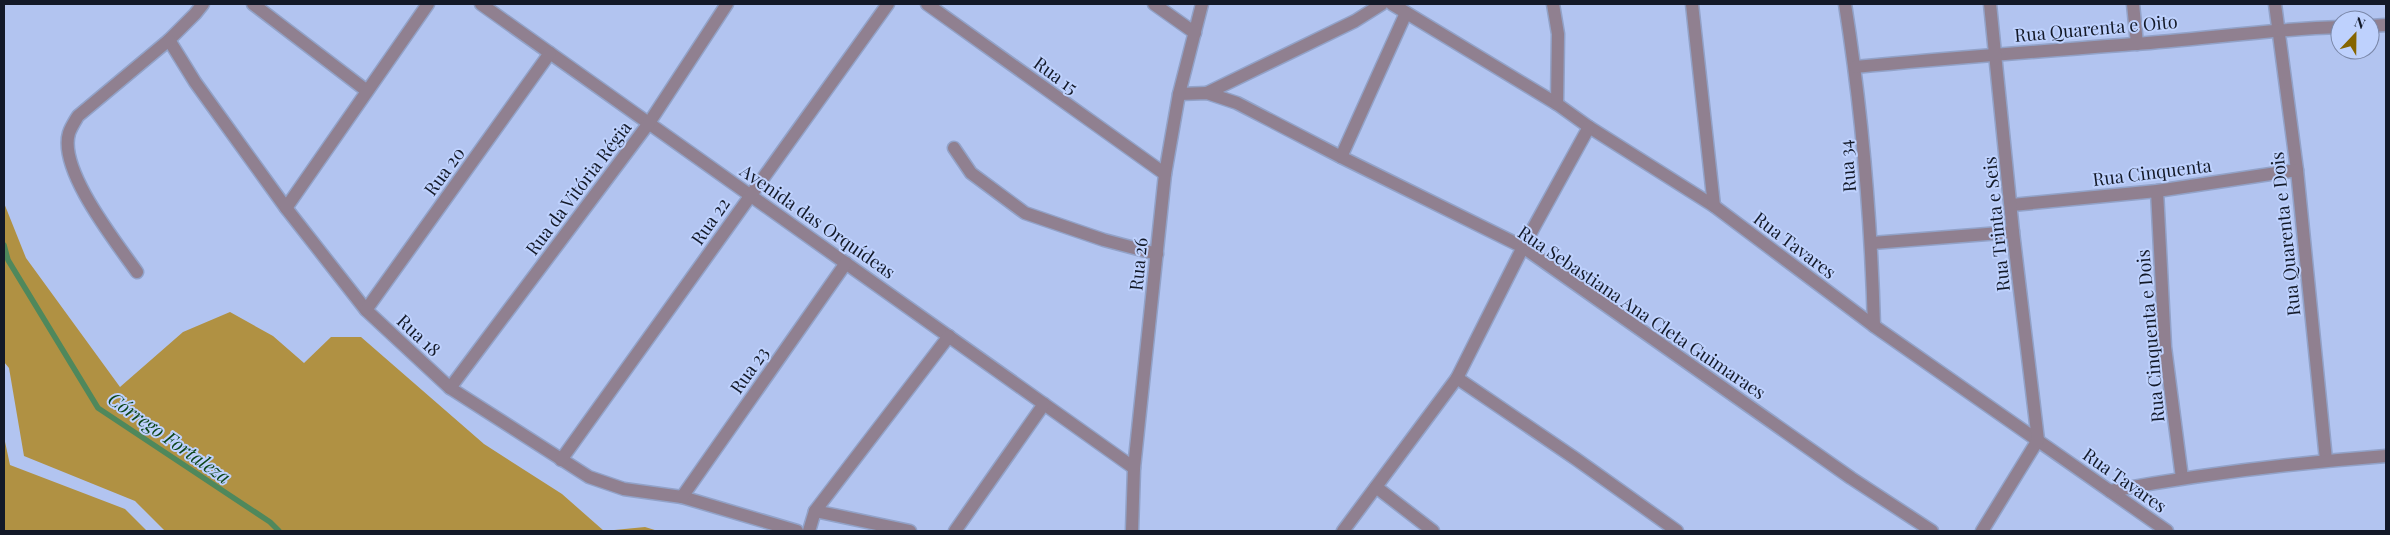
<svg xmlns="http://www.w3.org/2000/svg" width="2390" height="535" font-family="'Playfair Display',serif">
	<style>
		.green { fill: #b09143 }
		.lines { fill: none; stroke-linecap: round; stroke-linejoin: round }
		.stream { stroke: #4f885c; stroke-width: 5.5 }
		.minor-casing { stroke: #92a2c8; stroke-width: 15 }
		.minor { stroke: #908090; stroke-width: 12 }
		.labels { text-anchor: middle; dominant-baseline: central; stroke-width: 4; stroke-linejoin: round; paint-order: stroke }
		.street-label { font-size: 18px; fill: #131928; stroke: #bed1fd }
		.water-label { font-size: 19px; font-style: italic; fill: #0d461a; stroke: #bed1fd }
	</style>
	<rect width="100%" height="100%" fill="#b2c4f0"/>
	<g class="green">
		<path d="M4 203 26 258 120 387 183 332 230 312 273 336 304 363 331 337H361L484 444 562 494 604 531 645 527 658 531H165L135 501 24 456 9 368 4 362Z"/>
		<path d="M4 437 10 465 125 509 147 531H4Z"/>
	</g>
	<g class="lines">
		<path class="stream" d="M4 245 8 260 98 408 270 522 279 531"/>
		<g class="minor-casing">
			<g id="minor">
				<path d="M203 4 195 14 169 40 195 82 286 208 366 310 450 388 589 477 624 489 682 497 797 531"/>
				<path d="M253 4 367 91"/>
				<path d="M481 4 1134 468"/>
				<path d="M927 4 1165 174"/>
				<path d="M1154 4 1195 33"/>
				<path d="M1392 4 1557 104 1589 127 1714 206 1874 326 2167 531"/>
				<path d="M1553 4 1558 34 1557 104"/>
				<path d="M1692 4 1714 206"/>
				<path d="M1845 4C1862 111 1871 218 1874 326"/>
				<path d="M2133 4 2137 44"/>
				<path d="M2275 4 2297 170 2326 460"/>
				<path d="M2370 26 2386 25"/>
				<path d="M1855 67C1948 58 2042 51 2135 44 2204 39 2270 29 2340 27"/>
				<path d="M1207 93 1355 21 1382 4"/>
				<path d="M1179 94 1207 93 1237 103 1341 157 1523 247 1851 478 1932 531"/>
				<path d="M954 148 971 173 1025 213 1104 240 1157 254"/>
				<path d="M1341 157 1406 13"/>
				<path d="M2157 191 2165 347 2182 478"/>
				<path d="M2012 205 2157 191 2297 170"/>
				<path d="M286 208 428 4"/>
				<path d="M1872 243 2013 232"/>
				<path d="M137 272C116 242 58 170 69 133 71 127 75 121 78 116L169 40"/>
				<path d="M366 310 550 53"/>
				<path d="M1457 378 1576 459 1677 531"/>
				<path d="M450 388 649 123 727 4"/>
				<path d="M561 460 888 4"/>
				<path d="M1376 487 1433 531"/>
				<path d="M2110 491C2201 474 2293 463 2386 456"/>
				<path d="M682 497 846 263"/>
				<path d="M815 511 910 531"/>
				<path d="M809 531 815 511 949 336"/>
				<path d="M955 531 1044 404"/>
				<path d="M1132 531 1134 468 1165 174 1179 94 1202 4"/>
				<path d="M1343 531 1457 378 1523 247 1589 127"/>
				<path d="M1982 531 2038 440 2013 232 1990 4"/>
			</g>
		</g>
		<use href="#minor" class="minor"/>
	</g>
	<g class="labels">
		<g class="street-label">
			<text transform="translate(2096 28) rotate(-5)">Rua Quarenta e Oito</text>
			<text transform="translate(1056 75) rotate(36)">Rua 15</text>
			<text transform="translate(1847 166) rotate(-95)">Rua 34</text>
			<text transform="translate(444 171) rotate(-54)">Rua 20</text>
			<text transform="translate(2152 172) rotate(-7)">Rua Cinquenta</text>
			<text transform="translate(578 188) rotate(-53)">Rua da Vitória Régia</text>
			<text transform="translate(710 221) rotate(-55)">Rua 22</text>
			<text transform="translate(818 221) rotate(35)">Avenida das Orquídeas</text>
			<text transform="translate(1996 224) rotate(-96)">Rua Trinta e Seis</text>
			<text transform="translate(2285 234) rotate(-96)">Rua Quarenta e Dois</text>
			<text transform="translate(1795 245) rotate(37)">Rua Tavares</text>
			<text transform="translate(1138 264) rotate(-84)">Rua 26</text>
			<text transform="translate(1642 312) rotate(34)">Rua Sebastiana Ana Cleta Guimaraes</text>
			<text transform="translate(419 335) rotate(43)">Rua 18</text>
			<text transform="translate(2150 336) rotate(-95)">Rua Cinquenta e Dois</text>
			<text transform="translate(749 370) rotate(-55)">Rua 23</text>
			<text transform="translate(2125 480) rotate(35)">Rua Tavares</text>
		</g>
		<g class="water-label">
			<text transform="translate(170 437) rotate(35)">Córrego Fortaleza</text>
		</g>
	</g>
	<rect width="2390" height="535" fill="none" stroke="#131928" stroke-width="10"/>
	<g transform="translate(2355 35) rotate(22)"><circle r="24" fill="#bed1fd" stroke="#7a87a8"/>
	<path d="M0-4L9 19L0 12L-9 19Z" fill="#866500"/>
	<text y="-8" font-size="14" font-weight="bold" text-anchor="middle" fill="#131928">N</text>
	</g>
</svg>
